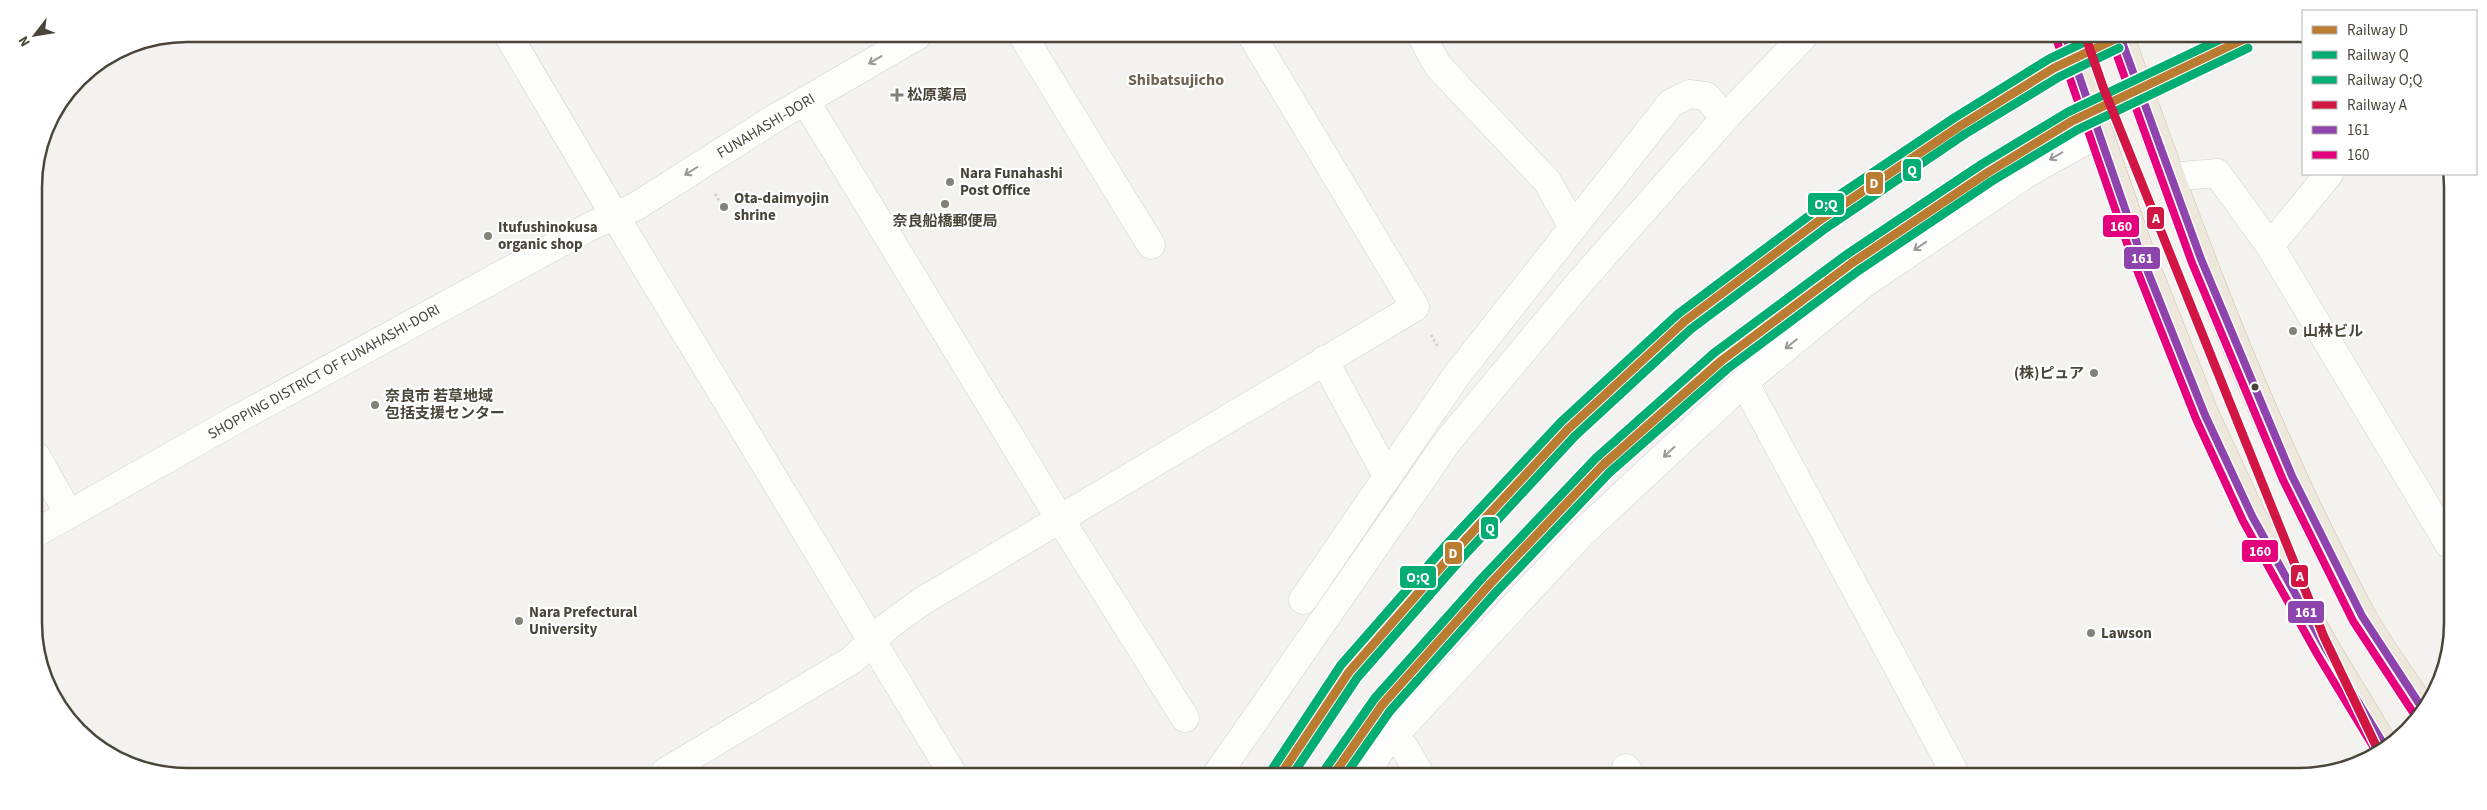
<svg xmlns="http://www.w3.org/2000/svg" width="2487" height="810" font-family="'Source Sans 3','Noto Sans JP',sans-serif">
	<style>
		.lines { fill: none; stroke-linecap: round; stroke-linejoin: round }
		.minor-casing { stroke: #d2d0cb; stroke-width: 29 }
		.highway-casing { stroke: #ccbfa9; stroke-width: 29 }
		.path { stroke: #d3d2cc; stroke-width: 3; stroke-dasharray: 2.5 2.5; stroke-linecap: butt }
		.minor { stroke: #fdfdfc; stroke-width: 28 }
		.highway { stroke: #ede8db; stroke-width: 28 }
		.bus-1-casing { stroke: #fff; stroke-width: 11 }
		.bus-2-casing { stroke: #fff; stroke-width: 11 }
		.bus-1 { stroke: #8e44ad; stroke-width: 8 }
		.bus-2 { stroke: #e5007d; stroke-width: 8 }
		.rail-1-casing { stroke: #fff; stroke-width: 12 }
		.rail-2-casing { stroke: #fff; stroke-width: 12 }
		.rail-3-casing { stroke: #fff; stroke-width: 12 }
		.rail-4-casing { stroke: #fff; stroke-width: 12 }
		.rail-1 { stroke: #ba7c31; stroke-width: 9 }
		.rail-2 { stroke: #02ad73; stroke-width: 9 }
		.rail-3 { stroke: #02ad73; stroke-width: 9 }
		.rail-4 { stroke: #d21644; stroke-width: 9 }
		.oneway { stroke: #9b9791 }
		.poi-dot { fill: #868178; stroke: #fff; stroke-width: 2 }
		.bus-dot { fill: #4b4439; stroke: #fff; stroke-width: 2 }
		.labels { text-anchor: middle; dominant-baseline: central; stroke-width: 4.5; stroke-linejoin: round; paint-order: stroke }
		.poi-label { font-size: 15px; font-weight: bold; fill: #4b4439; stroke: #fff; text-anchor: start }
		.street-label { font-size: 15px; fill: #4b4439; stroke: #fff }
		.neighbourhood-label { font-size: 16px; font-weight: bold; fill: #6e6250; stroke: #fff }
		.rim { fill: none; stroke: #4b4439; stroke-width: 2.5 }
		.line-badge { stroke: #fff; stroke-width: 2 }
		.badge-label { font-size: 14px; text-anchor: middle; font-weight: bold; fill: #fff }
	</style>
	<rect width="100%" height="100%" fill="#f4f2ee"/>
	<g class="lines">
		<g class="minor-casing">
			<g id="minor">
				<path d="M508 35 615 216 952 773"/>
				<path d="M1023 36 1151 245"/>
				<path d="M1422 37 1438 66 1547 181 1573 227"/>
				<path d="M806 102 1060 519 1185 718"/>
				<path d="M2170 177 2217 173 2270 246 2449 544"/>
				<path d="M2270 246 2329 174"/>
				<path d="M1324 360 1387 476"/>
				<path d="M1744 382 1956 775"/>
				<path d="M36 456 69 514"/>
				<path d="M36 533 228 424 593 225 635 207 772 120 917 36"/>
				<path d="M1303 600 1456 376 1671 103 1689 94 1706 96 1725 118"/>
				<path d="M1391 734 1404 747 1420 774"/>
				<path d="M1626 768 1630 774"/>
				<path d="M665 772 852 660 888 626 921 602 1415 307 1252 36"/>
				<path d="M1218 773 1448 441 1581 281 1725 118 1802 38"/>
				<path d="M1365 774 1391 734 1400 729 1582 533 1744 382 1862 285 2029 172 2099 133"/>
			</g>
		</g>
		<g class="highway-casing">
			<g id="highway">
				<path d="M2066 38 2140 252 2205 415 2252 516 2326 649 2386 748"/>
				<path d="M2121 39C2190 235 2263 432 2362 616 2380 649 2404 680 2424 711"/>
			</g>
		</g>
		<g class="path">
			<path d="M715 194 720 202"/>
			<path d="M1431 335 1438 347"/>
		</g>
		<use href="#minor" class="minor"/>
		<use href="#highway" class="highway"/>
		<g class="bus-1-casing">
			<g id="bus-1">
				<path d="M2066 38 2140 252 2205 415 2252 516 2326 649 2386 748"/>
				<path d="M2121 39 2201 259 2292 476 2362 616 2424 711"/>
			</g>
		</g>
		<g class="bus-2-casing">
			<g id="bus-2">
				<path d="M2057 41 2131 255 2196 419 2243 521 2317 654 2377 753"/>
				<path d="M2112 42 2192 263 2283 480 2353 621 2416 717"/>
			</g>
		</g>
		<use href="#bus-1" class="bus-1"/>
		<use href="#bus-2" class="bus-2"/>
		<g class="rail-1-casing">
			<g id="rail-1">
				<path d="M1281 774 1349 672 1455 551 1568 429 1685 321 1820 220 1960 126 2054 68 2115 39"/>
				<path d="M1334 774 1382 705 1490 584 1603 465 1721 361 1852 263 1987 173 2072 121 2244 39"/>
			</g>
		</g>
		<g class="rail-2-casing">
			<g id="rail-2">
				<path d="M1293 774 1357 678 1462 558 1575 436 1691 329 1826 228 1965 134 2059 77 2119 48"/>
				<path d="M1346 774 1390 711 1497 591 1610 472 1727 369 1858 271 1992 181 2077 130 2248 48"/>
			</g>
		</g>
		<g class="rail-3-casing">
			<g id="rail-3">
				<path d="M1273 768 1341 665 1447 544 1561 422 1678 314 1814 212 1954 118 2049 59 2093 38"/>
				<path d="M1326 768 1375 698 1483 577 1596 458 1714 353 1846 255 1982 164 2068 112 2221 39"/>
			</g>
		</g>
		<g class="rail-4-casing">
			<path id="rail-4" d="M2086 38 2103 87 2324 637 2379 752"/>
		</g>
		<use href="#rail-1" class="rail-1"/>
		<use href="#rail-2" class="rail-2"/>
		<use href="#rail-3" class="rail-3"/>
		<use href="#rail-4" class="rail-4"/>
	</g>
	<defs><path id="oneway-shaft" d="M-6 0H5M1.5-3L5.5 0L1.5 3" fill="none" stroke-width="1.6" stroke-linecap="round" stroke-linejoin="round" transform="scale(1.25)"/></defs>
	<g class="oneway">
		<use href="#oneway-shaft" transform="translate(875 60) rotate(149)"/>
		<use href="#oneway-shaft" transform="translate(2056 156) rotate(150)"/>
		<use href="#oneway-shaft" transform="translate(691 171) rotate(148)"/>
		<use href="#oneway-shaft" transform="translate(1920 246) rotate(146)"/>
		<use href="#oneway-shaft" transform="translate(1791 344) rotate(141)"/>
		<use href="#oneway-shaft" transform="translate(1669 452) rotate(137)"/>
	</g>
	<g class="poi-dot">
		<path d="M894.5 87.5h5v5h5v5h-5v5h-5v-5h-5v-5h5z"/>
		<circle cx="950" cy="182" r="5"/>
		<circle cx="945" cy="204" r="5"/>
		<circle cx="724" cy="207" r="5"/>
		<circle cx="488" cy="236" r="5"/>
		<circle cx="2293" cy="331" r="5"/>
		<circle cx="2094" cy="373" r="5"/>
		<circle cx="375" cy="405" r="5"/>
		<circle cx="519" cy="621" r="5"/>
		<circle cx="2091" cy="633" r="5"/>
	</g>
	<circle class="bus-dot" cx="2255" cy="387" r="4.5"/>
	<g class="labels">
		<g class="poi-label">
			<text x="907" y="95">松原薬局</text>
			<text x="960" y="173">Nara Funahashi<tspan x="960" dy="17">Post Office</tspan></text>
			<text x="734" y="198">Ota-daimyojin<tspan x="734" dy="17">shrine</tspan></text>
			<text x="945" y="221" text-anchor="middle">奈良船橋郵便局</text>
			<text x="498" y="227">Itufushinokusa<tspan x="498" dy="17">organic shop</tspan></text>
			<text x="2303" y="331">山林ビル</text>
			<text x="2084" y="373" text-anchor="end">(株)ピュア</text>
			<text x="385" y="396">奈良市 若草地域<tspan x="385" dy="17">包括支援センター</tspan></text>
			<text x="529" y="612">Nara Prefectural<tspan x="529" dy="17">University</tspan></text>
			<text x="2101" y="633">Lawson</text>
		</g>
		<g class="street-label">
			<text transform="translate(766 126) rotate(-31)">FUNAHASHI-DORI</text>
			<text transform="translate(324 372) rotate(-29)">SHOPPING DISTRICT OF FUNAHASHI-DORI</text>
		</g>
		<g class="neighbourhood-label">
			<text x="1176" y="80">Shibatsujicho</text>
		</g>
	</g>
	<path d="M0 0H2487V810H0ZM187 42H2299A145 145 0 0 1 2444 187V623A145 145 0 0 1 2299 768H187A145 145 0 0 1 42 623V187A145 145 0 0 1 187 42Z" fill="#fff" fill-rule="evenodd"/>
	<path class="rim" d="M187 42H2299A145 145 0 0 1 2444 187V623A145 145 0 0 1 2299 768H187A145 145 0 0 1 42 623V187A145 145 0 0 1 187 42Z"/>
	<g class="line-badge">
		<rect x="1902" y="158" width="20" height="24" rx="5" fill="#02ad73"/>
		<rect x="1865" y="171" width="19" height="24" rx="5" fill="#ba7c31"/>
		<rect x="1807" y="192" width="38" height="24" rx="5" fill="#02ad73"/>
		<rect x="2146" y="206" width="19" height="24" rx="5" fill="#d21644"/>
		<rect x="2102" y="214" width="38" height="24" rx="5" fill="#e5007d"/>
		<rect x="2123" y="246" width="38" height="24" rx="5" fill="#8e44ad"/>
		<rect x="1480" y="516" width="19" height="24" rx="5" fill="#02ad73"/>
		<rect x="2241" y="539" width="38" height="24" rx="5" fill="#e5007d"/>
		<rect x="1444" y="541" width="19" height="24" rx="5" fill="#ba7c31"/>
		<rect x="2290" y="564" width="19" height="24" rx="5" fill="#d21644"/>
		<rect x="1399" y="565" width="38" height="24" rx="5" fill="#02ad73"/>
		<rect x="2287" y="600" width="38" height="24" rx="5" fill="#8e44ad"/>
	</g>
	<g class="badge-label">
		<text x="1912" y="175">Q</text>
		<text x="1874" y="188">D</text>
		<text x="1826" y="209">O;Q</text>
		<text x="2156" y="223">A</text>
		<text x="2121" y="231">160</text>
		<text x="2142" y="263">161</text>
		<text x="1490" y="533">Q</text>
		<text x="2260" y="556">160</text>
		<text x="1453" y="558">D</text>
		<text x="2300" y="581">A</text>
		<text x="1418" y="582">O;Q</text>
		<text x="2306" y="617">161</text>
	</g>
	<rect x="2302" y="10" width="175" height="165" fill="#ffffff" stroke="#b7b4b0"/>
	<rect x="2312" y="26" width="25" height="8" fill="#ba7c31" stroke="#b7b4b0"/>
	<text x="2347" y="35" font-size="15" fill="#4b4439">Railway D</text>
	<rect x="2312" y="51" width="25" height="8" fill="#02ad73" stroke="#b7b4b0"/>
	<text x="2347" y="60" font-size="15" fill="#4b4439">Railway Q</text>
	<rect x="2312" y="76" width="25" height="8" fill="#02ad73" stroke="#b7b4b0"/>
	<text x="2347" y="85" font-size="15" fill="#4b4439">Railway O;Q</text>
	<rect x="2312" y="101" width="25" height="8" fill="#d21644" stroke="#b7b4b0"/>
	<text x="2347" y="110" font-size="15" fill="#4b4439">Railway A</text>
	<rect x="2312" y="126" width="25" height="8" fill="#8e44ad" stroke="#b7b4b0"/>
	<text x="2347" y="135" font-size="15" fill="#4b4439">161</text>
	<rect x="2312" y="151" width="25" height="8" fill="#e5007d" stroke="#b7b4b0"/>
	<text x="2347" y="160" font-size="15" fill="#4b4439">160</text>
	<g transform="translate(35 35) rotate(239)" stroke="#ffffff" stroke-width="4" paint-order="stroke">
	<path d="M0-4L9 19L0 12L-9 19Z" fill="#4b4439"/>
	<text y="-8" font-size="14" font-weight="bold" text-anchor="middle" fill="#4b4439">N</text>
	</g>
</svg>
